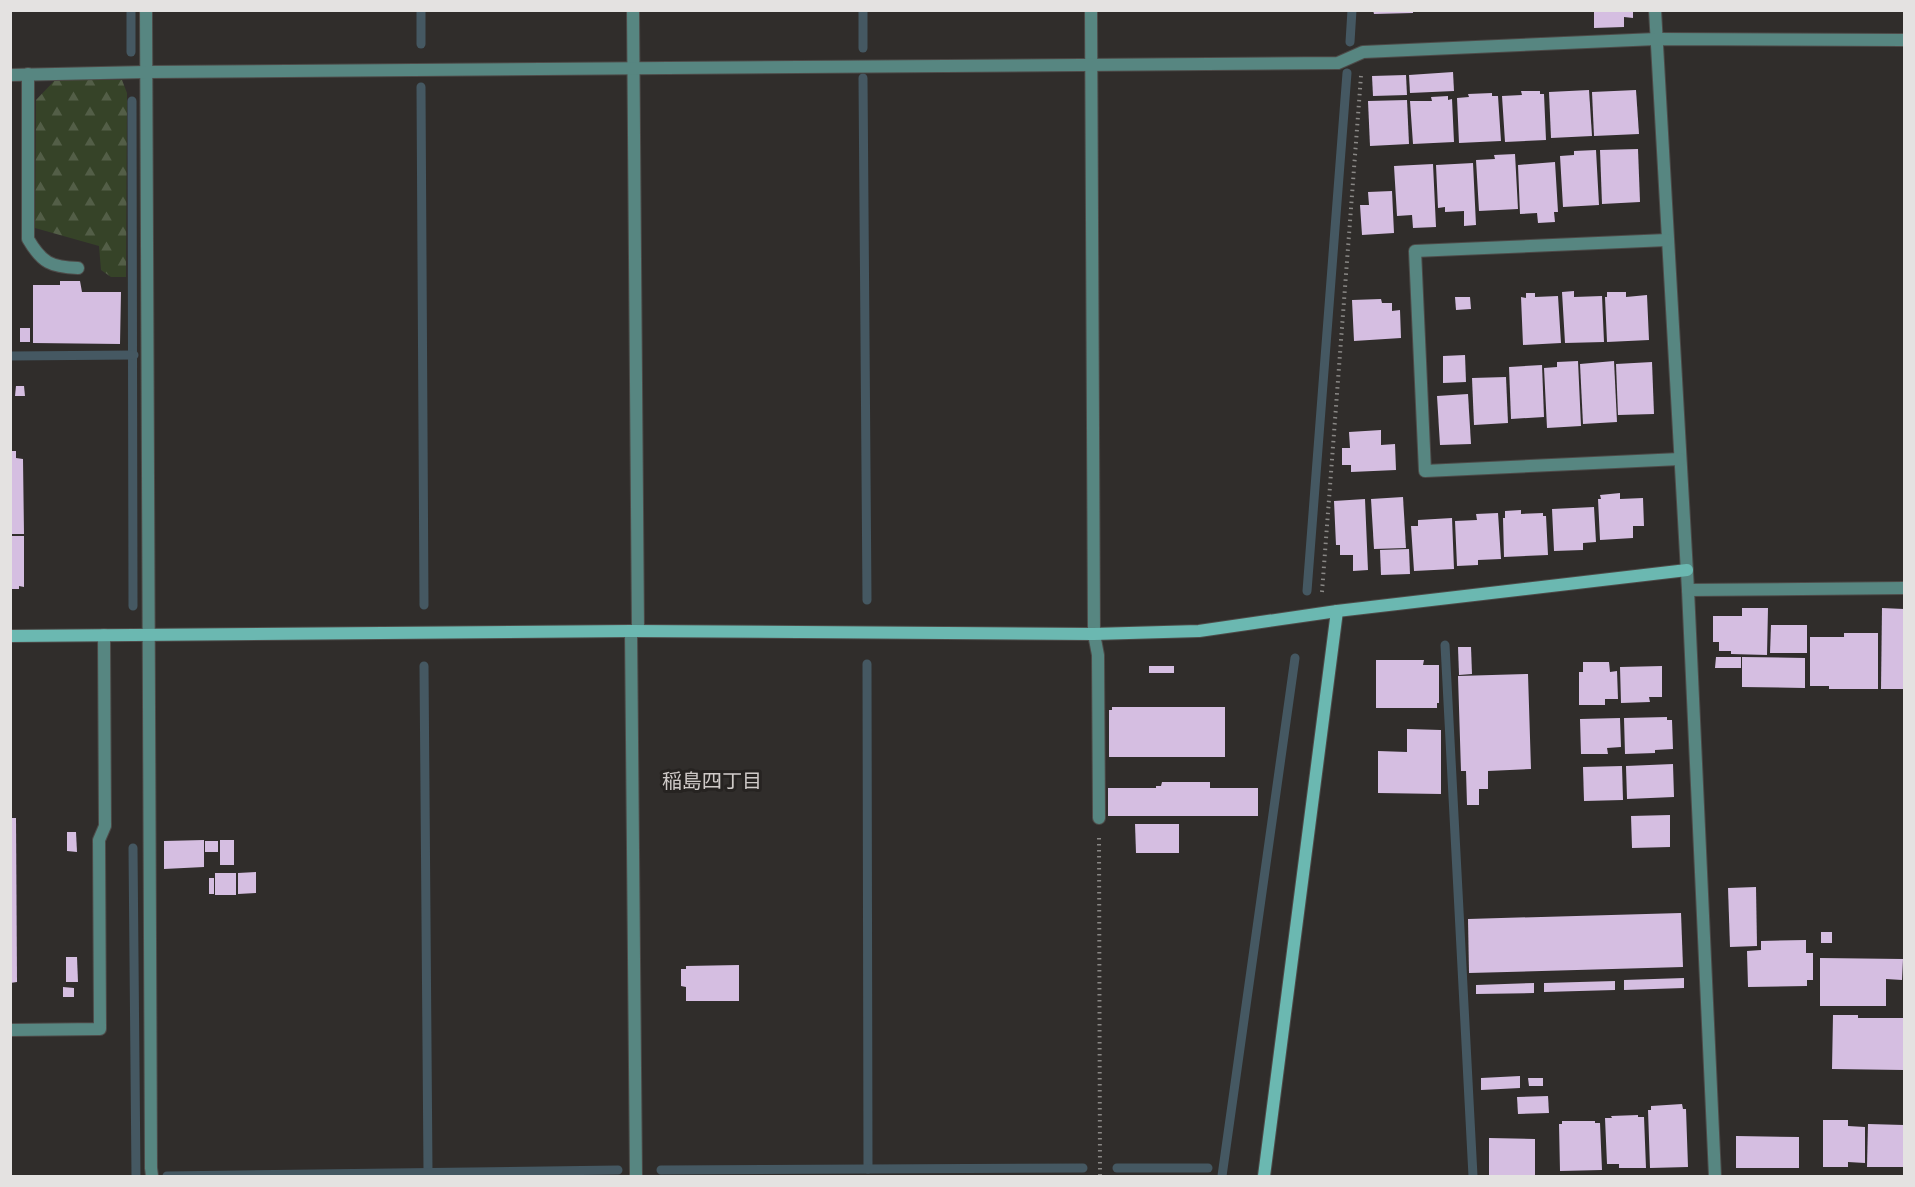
<svg xmlns="http://www.w3.org/2000/svg" width="1915" height="1187" font-family="'Nunito Sans','Noto Sans JP',sans-serif">
	<style>
		.forest { fill: url(#forest-firs) }
		.lines { fill: none; stroke-linecap: round; stroke-linejoin: round }
		.stream { stroke: #455862; stroke-width: 9 }
		.building { fill: #d5bee1 }
		.lane-casing { stroke: #4d4a48; stroke-width: 14 }
		.street-casing { stroke: #4d4a48; stroke-width: 14 }
		.secondary-casing { stroke: #4d4a48; stroke-width: 14 }
		.path { stroke: #8a8886; stroke-width: 4; stroke-dasharray: 1.5 4.5; stroke-linecap: butt }
		.lane { stroke: #578681; stroke-width: 12 }
		.street { stroke: #578681; stroke-width: 12 }
		.secondary { stroke: #6bb8b1; stroke-width: 12 }
		.labels { text-anchor: middle; dominant-baseline: central; stroke-width: 6; stroke-linejoin: round; paint-order: stroke }
		.neighbourhood-label { font-size: 20px; fill: #cfcac8; stroke: #262321 }
	</style>
	<defs>
		<pattern id="forest-firs" width="22" height="20" patternUnits="userSpaceOnUse" patternTransform="scale(1.5)"><rect width="22" height="20" fill="#364328"/><path d="M5 1l3.5 6h-7zM16 11l3.5 6h-7z" fill="#535e47"/></pattern>
	</defs>
	<rect width="100%" height="100%" fill="#302d2b"/>
	<path class="forest" d="M55 80H122L127 93 126 277H111L101 270 99 246 35 228 36 100Z"/>
	<g class="lines">
		<g class="stream">
			<path d="M131 10V52"/>
			<path d="M421 10V44"/>
			<path d="M863 10V48"/>
			<path d="M1350 42 1352 10"/>
			<path d="M863 78 867 600"/>
			<path d="M421 87 424 605"/>
			<path d="M132 101 133 606"/>
			<path d="M10 356 134 355"/>
			<path d="M1307 591 1347 73"/>
			<path d="M1445 645 1473 1176"/>
			<path d="M867 664 868 1169"/>
			<path d="M424 666 428 1172"/>
			<path d="M133 848 136 1176"/>
			<path d="M1117 1168H1208"/>
			<path d="M661 1170 1083 1168"/>
			<path d="M167 1176 618 1170"/>
			<path d="M1222 1176 1295 658"/>
		</g>
	</g>
	<g class="building">
		<path d="M1373 10H1413V13L1374 14Z"/>
		<path d="M1594 10H1633V18L1624 17V27L1594 28Z"/>
		<path d="M1453 72 1454 91 1410 93 1409 75Z"/>
		<path d="M1406 75 1407 95 1373 96 1372 76Z"/>
		<path d="M1589 90 1592 136 1551 138 1549 92Z"/>
		<path d="M1636 90 1639 134 1594 136 1592 92Z"/>
		<path d="M1521 91H1540V94H1544L1546 140 1505 142 1502 96 1522 95Z"/>
		<path d="M1492 93V96H1498L1501 141 1459 143 1457 98 1469 97 1468 94Z"/>
		<path d="M1448 96V100L1452 99 1454 142 1413 144 1410 101H1432L1431 97Z"/>
		<path d="M1407 100 1409 144 1370 146 1368 101Z"/>
		<path d="M1638 149 1640 202 1602 204 1600 150Z"/>
		<path d="M1596 150 1599 205 1563 207 1560 156 1574 155V151Z"/>
		<path d="M1515 154 1518 209 1479 211 1476 160 1495 159 1494 155Z"/>
		<path d="M1555 162 1558 212H1554L1555 222 1538 223 1537 213 1520 214 1518 165Z"/>
		<path d="M1473 163 1476 225 1464 226V211L1445 212V207L1438 208 1436 165Z"/>
		<path d="M1433 164 1436 227 1413 228 1412 215 1397 216 1394 166Z"/>
		<path d="M1392 191 1394 233 1362 235 1360 205H1369L1368 192Z"/>
		<path d="M60 281H80L82 292H121L120 344 33 343V285H60Z"/>
		<path d="M1574 291V297L1602 296 1604 342 1565 343 1562 292Z"/>
		<path d="M1607 292H1626V297L1647 295 1649 340 1607 342 1605 297H1607Z"/>
		<path d="M1526 293H1535V297L1558 296 1561 343 1523 345 1521 297 1526 298Z"/>
		<path d="M1455 297H1470L1471 309 1456 310Z"/>
		<path d="M1381 299 1382 303H1392V311L1400 310 1401 338 1354 341 1352 300Z"/>
		<rect x="20" y="328" width="10" height="14"/>
		<path d="M1465 355 1466 382 1443 383V356Z"/>
		<path d="M1578 361 1581 426 1547 428 1544 368 1557 367V362Z"/>
		<path d="M1614 361 1617 422 1583 424 1580 364Z"/>
		<path d="M1652 362 1654 414 1618 415 1616 364Z"/>
		<path d="M1542 365 1544 417 1511 419 1509 367Z"/>
		<path d="M1506 377 1508 423 1474 425 1472 378Z"/>
		<path d="M16 386H24L25 396H15Z"/>
		<path d="M1468 394 1471 444 1440 445 1437 396Z"/>
		<path d="M1381 430V445L1395 444 1396 470 1351 472V465H1342V448H1350L1349 432Z"/>
		<path d="M10 451H16V458L23 459 24 534H10Z"/>
		<path d="M1620 493V499L1643 498 1644 526H1633V538L1600 540 1598 499H1601L1600 495Z"/>
		<path d="M1403 497 1406 548 1374 549 1371 499Z"/>
		<path d="M1365 499 1368 570 1353 571V555H1340V545H1336L1334 501Z"/>
		<path d="M1594 507 1596 542 1583 543V550L1554 551 1552 509Z"/>
		<path d="M1521 510V514L1543 513V516H1546L1548 555 1504 557 1503 518H1505V511Z"/>
		<path d="M1498 513 1501 559 1478 560V565L1457 566 1455 521 1477 520 1476 514Z"/>
		<path d="M1452 518 1454 569 1414 571 1411 526H1418V520Z"/>
		<path d="M10 536H24V587L19 586V589H10Z"/>
		<path d="M1409 549 1410 574 1381 575 1380 550Z"/>
		<path d="M1742 608H1768L1767 655 1731 654V651H1719V642H1713V616H1742Z"/>
		<path d="M1882 608 1904 609V689H1881Z"/>
		<path d="M1771 625H1807V653H1770Z"/>
		<path d="M1844 633H1878V689H1829V686H1810V637H1844Z"/>
		<path d="M1458 647H1471L1472 674 1459 675Z"/>
		<path d="M1716 657H1741V668H1715Z"/>
		<path d="M1742 657 1805 658V688L1742 687Z"/>
		<path d="M1376 660H1424L1423 665H1439V703H1437V708H1376Z"/>
		<path d="M1583 662H1609L1610 672 1617 671 1618 699H1605V705H1579V672H1583Z"/>
		<rect x="1149" y="666" width="25" height="7"/>
		<path d="M1662 666V697H1649L1650 702 1621 703 1620 667Z"/>
		<path d="M1528 674 1531 769 1488 771V789H1479V805H1467L1466 771H1461L1458 676Z"/>
		<path d="M1112 707H1225V757H1109V710H1112Z"/>
		<path d="M1667 717V720H1672L1673 749 1655 750V753L1625 754 1624 718Z"/>
		<path d="M1620 718 1621 747 1607 748 1608 754H1581L1580 719Z"/>
		<path d="M1407 729 1441 730V794L1378 793V751L1407 752Z"/>
		<path d="M1673 764 1674 797 1627 799 1626 766Z"/>
		<path d="M1622 766 1623 800 1584 801 1583 767Z"/>
		<path d="M1162 782H1210V788H1258V816H1108V788H1156V786H1161Z"/>
		<path d="M1670 815V847L1632 848 1631 816Z"/>
		<path d="M10 818H16L17 982 10 983Z"/>
		<path d="M1135 824H1179V853H1136Z"/>
		<path d="M67 832H76L77 852 67 851Z"/>
		<path d="M204 840V867L164 869V841Z"/>
		<rect x="220" y="840" width="14" height="25"/>
		<rect x="205" y="841" width="13" height="11"/>
		<path d="M256 872V893L238 894V873Z"/>
		<rect x="215" y="873" width="21" height="22"/>
		<rect x="209" y="878" width="5" height="16"/>
		<path d="M1756 887 1757 946 1730 947 1728 888Z"/>
		<path d="M1681 913 1683 967 1469 973 1468 919Z"/>
		<rect x="1821" y="932" width="11" height="11"/>
		<path d="M1806 940V953H1813V980H1807V986L1748 987 1747 951 1761 950V941Z"/>
		<path d="M66 957H77L78 982H66Z"/>
		<path d="M1820 958 1903 959 1902 980 1886 979V1006H1820Z"/>
		<path d="M739 965V1001H686V987L681 986V969H686V966Z"/>
		<path d="M1684 978V988L1624 990V980Z"/>
		<path d="M1615 981V990L1544 992V983Z"/>
		<path d="M1534 983V993L1476 994V985Z"/>
		<path d="M63 987 74 988V997H63Z"/>
		<path d="M1833 1015H1858V1018H1904V1070L1832 1069Z"/>
		<path d="M1520 1076V1088L1481 1090V1078Z"/>
		<path d="M1528 1078H1543V1086H1529Z"/>
		<path d="M1548 1096 1549 1113 1518 1114 1517 1097Z"/>
		<path d="M1682 1104 1683 1109H1686L1688 1167 1650 1168 1648 1110H1651V1106Z"/>
		<path d="M1638 1115V1117H1644L1646 1168H1619V1164H1607L1605 1118H1612L1611 1116Z"/>
		<path d="M1823 1120H1848V1126L1865 1127V1163L1848 1162V1167H1823Z"/>
		<path d="M1562 1121H1595V1123H1600L1602 1170 1560 1171 1559 1124H1562Z"/>
		<path d="M1868 1124 1904 1125V1167H1867Z"/>
		<path d="M1736 1136 1799 1137V1168H1736Z"/>
		<path d="M1489 1138 1535 1139V1176H1489Z"/>
	</g>
	<g class="lines">
		<g class="lane-casing">
			<g id="lane">
				<path d="M28 74V239C42 263 51 267 78 268"/>
				<path d="M10 1030 100 1029 99 840 105 826 104 635"/>
			</g>
		</g>
		<g class="street-casing">
			<g id="street">
				<path d="M146 10 151 1168 152 1176"/>
				<path d="M633 10 638 631"/>
				<path d="M1091 10 1094 634 1098 655 1099 818"/>
				<path d="M1655 10 1688 590 1715 1176"/>
				<path d="M10 75 146 72 1338 63 1363 52 1656 39 1904 40"/>
				<path d="M1667 240 1415 251 1425 471 1680 459"/>
				<path d="M1688 590 1904 588"/>
				<path d="M631 631 636 1176"/>
			</g>
		</g>
		<g class="secondary-casing">
			<g id="secondary">
				<path d="M10 636 631 631 1094 634 1199 631 1337 611 1687 570"/>
				<path d="M1264 1176 1337 611"/>
			</g>
		</g>
		<g class="path">
			<path d="M1322 592 1361 76"/>
			<path d="M1099 838 1100 1176"/>
		</g>
		<use href="#lane" class="lane"/>
		<use href="#street" class="street"/>
		<use href="#secondary" class="secondary"/>
	</g>
	<g class="labels">
		<g class="neighbourhood-label">
			<text x="712" y="781">稲島四丁目</text>
		</g>
	</g>
	<rect width="1915" height="1187" fill="none" stroke="#e4e2e1" stroke-width="24"/>
</svg>
